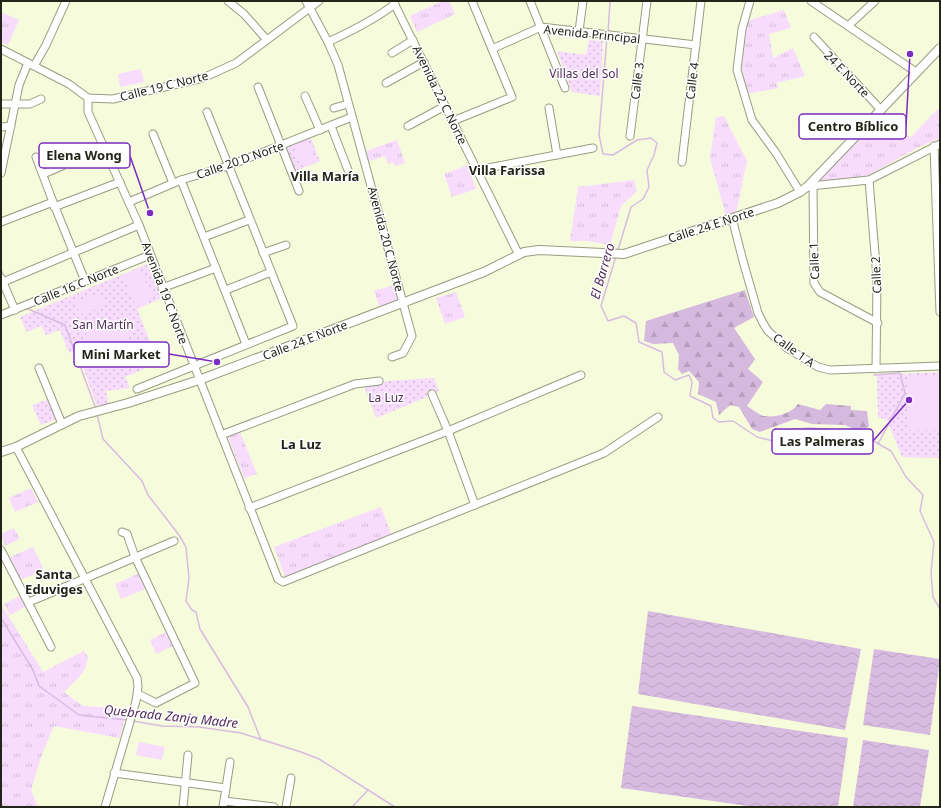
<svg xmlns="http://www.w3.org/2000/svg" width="941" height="808" font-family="'Noto Sans',sans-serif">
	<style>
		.grass { fill: url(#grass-tufts) }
		.forest { fill: url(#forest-firs) }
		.park { fill: url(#park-dots) }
		.garden { fill: #f7dcfe }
		.water { fill: url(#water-waves) }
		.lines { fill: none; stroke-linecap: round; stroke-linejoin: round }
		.stream { stroke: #d8bbe1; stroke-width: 1.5 }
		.minor-casing { stroke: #999d80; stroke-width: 9 }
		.major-casing { stroke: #999d80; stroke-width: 10 }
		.minor { stroke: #fff; stroke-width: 7 }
		.major { stroke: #fff; stroke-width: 8 }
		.labels { text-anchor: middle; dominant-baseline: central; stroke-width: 3; stroke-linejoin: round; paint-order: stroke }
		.street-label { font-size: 12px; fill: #232519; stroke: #fff }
		.park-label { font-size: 12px; fill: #522d5c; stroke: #fff }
		.neighbourhood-label { font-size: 13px; font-weight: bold; fill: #232519; stroke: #fff }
		.water-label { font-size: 13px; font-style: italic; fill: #522c5c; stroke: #fff }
		.leader { fill: none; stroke: #7b2cbf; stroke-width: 1.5 }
		.callout-dot { fill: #7b2cbf; stroke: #fff; stroke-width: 1.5 }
		.callout { fill: #fff; stroke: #7b2cbf; stroke-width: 1.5 }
		.callout-label { font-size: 13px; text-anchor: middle; font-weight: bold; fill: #232519 }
	</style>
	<defs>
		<pattern id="grass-tufts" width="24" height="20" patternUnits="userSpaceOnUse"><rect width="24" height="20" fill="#f7dcfe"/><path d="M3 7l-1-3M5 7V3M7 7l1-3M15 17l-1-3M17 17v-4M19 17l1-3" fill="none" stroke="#d3bdd9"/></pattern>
		<pattern id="forest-firs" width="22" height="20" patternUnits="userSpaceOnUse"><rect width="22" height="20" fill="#d5b9de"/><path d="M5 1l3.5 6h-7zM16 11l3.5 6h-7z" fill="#b79fbe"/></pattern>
		<pattern id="park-dots" width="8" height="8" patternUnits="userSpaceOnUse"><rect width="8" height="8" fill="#f7dcfe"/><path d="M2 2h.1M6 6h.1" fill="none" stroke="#d3bdd9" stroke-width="1.8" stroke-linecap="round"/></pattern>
		<pattern id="water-waves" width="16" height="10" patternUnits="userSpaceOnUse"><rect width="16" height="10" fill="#d8bbe1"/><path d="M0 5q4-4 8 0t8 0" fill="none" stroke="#b9a1c0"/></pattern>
	</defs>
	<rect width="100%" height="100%" fill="#f6fbdc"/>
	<g class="grass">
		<path d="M442 1H449L455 14 417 32 410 16Z"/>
		<path d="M784 10 791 28 769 34 773 58 793 48 805 76 776 83 779 88 746 94 741 61 747 21Z"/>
		<path d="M1 12 19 20 8 45 1 42Z"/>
		<path d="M940 107V138L917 148 865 177 816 183 883 114 910 138Z"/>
		<path d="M724 116 747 161 736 213 726 216 710 158 716 117Z"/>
		<path d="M397 140 405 163 395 166 393 162 388 164 385 156 367 162 363 152Z"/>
		<path d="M468 165 476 189 452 197 444 174Z"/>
		<path d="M634 180 637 191 621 206 610 245 587 241H570L578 187Z"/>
		<path d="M395 285 399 301 380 307 374 291Z"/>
		<path d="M456 292 465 317 445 324 436 298Z"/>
		<path d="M240 432 257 474 244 478 228 437Z"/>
		<path d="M31 488 38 502 15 512 9 498Z"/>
		<path d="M381 507 392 536 285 577 274 547Z"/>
		<path d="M14 528 20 539 5 546 1 534Z"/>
		<path d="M33 547 44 570 20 580 10 557Z"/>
		<path d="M142 572 148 588 121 599 115 584Z"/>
		<path d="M22 595 27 606 10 615 4 604Z"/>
		<path d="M1 604 43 672 84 651 88 657C86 674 75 681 64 692L83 706 127 709 120 738 54 726 42 754 31 790 38 807H1Z"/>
		<path d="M168 631 175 645 156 654 150 640Z"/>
	</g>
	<path class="forest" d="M745 290 754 317 734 328 755 359 748 369 763 382 747 406C752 409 758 414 763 416 775 418 791 414 798 404L820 410 826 404 851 406V410L867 411 869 427 858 431 845 425 812 424 795 419 760 432 752 429 739 407 730 405 719 415 716 402 698 394 699 382 689 371 682 374 678 369 679 355 673 343 653 344 644 341 646 321Z"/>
	<g class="park">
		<path d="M589 40 603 41 600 96 572 92 557 51 586 55Z"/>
		<path d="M311 138 320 161 293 172 284 148Z"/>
		<path d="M147 264 162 298 137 309 155 354 141 361 144 369 125 377 130 388 106 391 109 405 98 409 77 350 69 353 60 330 46 335 41 326 27 332 20 317Z"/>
		<path d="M940 372V458L902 457 887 420 878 417 877 375Z"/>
		<path d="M434 378 439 392 376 418 364 386 372 382Z"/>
		<path d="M49 399 57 419 41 425 32 405Z"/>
	</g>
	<g class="garden">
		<path d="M141 69 144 82 120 87 118 74Z"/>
		<path d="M307 141 316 162 303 167 294 146Z"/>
		<path d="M140 268 153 300 136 307 123 275Z"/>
		<path d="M100 293 104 306 80 315 75 301Z"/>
		<path d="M124 320 130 347 91 356 85 328Z"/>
		<path d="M908 377H940V430H909Z"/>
		<path d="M139 742 165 747 162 760 136 755Z"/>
	</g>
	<g class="water">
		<path d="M648 611 861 649 845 730 638 694Z"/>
		<path d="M874 649 940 659 930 735 863 725Z"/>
		<path d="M632 706 848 738 838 807H755L621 788Z"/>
		<path d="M863 740 929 750 920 807H853Z"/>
	</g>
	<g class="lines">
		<g class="stream">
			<path d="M608 33 610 1"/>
			<path d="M607 37 599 135 603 154 613 155 637 140 651 138 657 143 654 155 647 170 649 187 643 199 631 207 618 250"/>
			<path d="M616 256 601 306 608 321 624 316 636 323 639 342 662 352 664 372 675 380 689 375 692 382 690 396 711 406 713 418 719 422 733 421 757 437 773 441 788 430 809 428 856 431 891 451 906 477 923 495 920 511 934 542 931 573 933 597 940 609"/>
			<path d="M1 269 4 277"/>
			<path d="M26 308 65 325 96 409"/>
			<path d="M874 375 900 373 905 393 878 444"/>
			<path d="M97 414 103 439 142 481 148 495 179 535 186 547 189 578 186 601 192 610 196 612 200 629 248 707 261 740"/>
			<path d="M1 618 33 670 39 686 79 715 127 720"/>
			<path d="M133 721 162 726 199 727 241 733 301 752 319 759 395 807"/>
			<path d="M352 807 368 790"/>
		</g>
		<g class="minor-casing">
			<g id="minor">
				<path d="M228 1 244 14 267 40"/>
				<path d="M306 1 328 42 338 65 412 336 403 353 392 357"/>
				<path d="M393 1 519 255"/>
				<path d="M530 1 565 88"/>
				<path d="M750 1 742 29 737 70 752 120 776 153 800 192"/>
				<path d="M811 1 916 72"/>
				<path d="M848 26 875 1"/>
				<path d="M579 31 583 1"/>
				<path d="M814 37 881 110"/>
				<path d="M328 42C352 31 374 20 395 4"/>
				<path d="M1 49 69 84 88 98 113 99 203 78 236 63 319 1"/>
				<path d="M492 49 541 27 696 45"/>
				<path d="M392 53 413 40"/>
				<path d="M34 66 46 45 66 1"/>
				<path d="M386 83 424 62"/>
				<path d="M258 87 299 191"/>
				<path d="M305 96 320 130"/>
				<path d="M88 98V112L139 225 278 579 283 582 604 453 658 417"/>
				<path d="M1 104H30L41 99"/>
				<path d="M334 108 348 104"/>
				<path d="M549 108 557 155"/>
				<path d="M453 121 512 97 472 1"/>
				<path d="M331 126 348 170"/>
				<path d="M408 126 445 106"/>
				<path d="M1 127 11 126"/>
				<path d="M153 134 173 183"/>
				<path d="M630 136 647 1"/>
				<path d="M934 146 940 312"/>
				<path d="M36 157 53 202 85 281"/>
				<path d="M682 162 701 1"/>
				<path d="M477 170 593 148"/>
				<path d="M1 173 19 85 28 63"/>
				<path d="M43 174 62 166"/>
				<path d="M181 180 246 344"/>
				<path d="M869 180 877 278 876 369"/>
				<path d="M810 186 869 180 940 144"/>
				<path d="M813 186 814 283 820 292 878 323"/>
				<path d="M129 202 181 180 228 166 352 117"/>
				<path d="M54 207 120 182"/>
				<path d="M732 218 743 261 758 313 763 323 768 331 787 348 818 367 830 370 940 366"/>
				<path d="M1 222 53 202"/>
				<path d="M204 237 249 220"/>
				<path d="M263 253 286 245"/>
				<path d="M1 278 15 310"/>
				<path d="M3 282 139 225"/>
				<path d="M162 288 216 268"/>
				<path d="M226 290 271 272"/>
				<path d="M1 315 150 255"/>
				<path d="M39 368 62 424"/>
				<path d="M137 389 293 326 207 112"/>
				<path d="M432 394 448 431 475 505"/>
				<path d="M221 435 355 384 379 381"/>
				<path d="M16 447 137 678 138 687 136 701 105 807"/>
				<path d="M249 508 448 431 581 375"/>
				<path d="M122 532 127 534 135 557 195 683 156 703 138 694"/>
				<path d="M1 550 51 647"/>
				<path d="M29 602 174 541"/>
				<path d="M114 773 226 788"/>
				<path d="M224 801 274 807"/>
				<path d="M183 807 188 755"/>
				<path d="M223 807 230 762"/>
				<path d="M286 807 291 778"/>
			</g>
		</g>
		<g class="major-casing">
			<path id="major" d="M1 452 16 447 79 416 128 403 199 380 484 272 524 252 539 250 624 254 778 203 800 192 808 186 940 48"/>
		</g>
		<use href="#minor" class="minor"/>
		<use href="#major" class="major"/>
	</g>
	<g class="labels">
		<g class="street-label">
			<text transform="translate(592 34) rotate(6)">Avenida Principal</text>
			<text transform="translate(847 74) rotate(46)">24 E Norte</text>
			<text transform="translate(637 81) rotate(-83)">Calle 3</text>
			<text transform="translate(692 81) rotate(-83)">Calle 4</text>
			<text transform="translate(164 86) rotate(-14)">Calle 19 C Norte</text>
			<text transform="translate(440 95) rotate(64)">Avenida 22 C Norte</text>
			<text transform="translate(240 160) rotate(-19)">Calle 20 D Norte</text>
			<text transform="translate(711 225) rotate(-18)">Calle 24 E Norte</text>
			<text transform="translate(386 239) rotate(75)">Avenida 20 C Norte</text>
			<text transform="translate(814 261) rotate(-92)">Calle 1</text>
			<text transform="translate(876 275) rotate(-93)">Calle 2</text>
			<text transform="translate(76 285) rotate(-22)">Calle 16 C Norte</text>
			<text transform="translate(165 293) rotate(69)">Avenida 19 C Norte</text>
			<text transform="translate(305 340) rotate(-21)">Calle 24 E Norte</text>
			<text transform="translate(794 350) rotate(36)">Calle 1 A</text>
		</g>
		<g class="park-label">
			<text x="584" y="73">Villas del Sol</text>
			<text x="103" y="324">San Martín</text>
			<text x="386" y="397">La Luz</text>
		</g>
		<g class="neighbourhood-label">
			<text x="507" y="170">Villa Farissa</text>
			<text x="325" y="176">Villa María</text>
			<text x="301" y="444">La Luz</text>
			<text x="54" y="574">Santa<tspan x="54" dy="15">Eduviges</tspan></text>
		</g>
		<g class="water-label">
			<text transform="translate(602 271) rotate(-74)">El Barrero</text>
			<text transform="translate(171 716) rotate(6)">Quebrada Zanja Madre</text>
		</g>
	</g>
	<path class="leader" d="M910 54L906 126M150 213L130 156M217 362L169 354M909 400L873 441"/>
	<g class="callout-dot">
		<circle cx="910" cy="54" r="4"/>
		<circle cx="150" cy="213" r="4"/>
		<circle cx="217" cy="362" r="4"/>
		<circle cx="909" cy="400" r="4"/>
	</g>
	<g class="callout">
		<rect x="799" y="114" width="107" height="25" rx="4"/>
		<rect x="39" y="143" width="91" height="25" rx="4"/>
		<rect x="74" y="342" width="95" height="25" rx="4"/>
		<rect x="772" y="429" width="101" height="25" rx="4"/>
	</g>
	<g class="callout-label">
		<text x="853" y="131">Centro Bíblico</text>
		<text x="84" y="160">Elena Wong</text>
		<text x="121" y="359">Mini Market</text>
		<text x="822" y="446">Las Palmeras</text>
	</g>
	<rect width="941" height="808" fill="none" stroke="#232519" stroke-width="4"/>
</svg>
